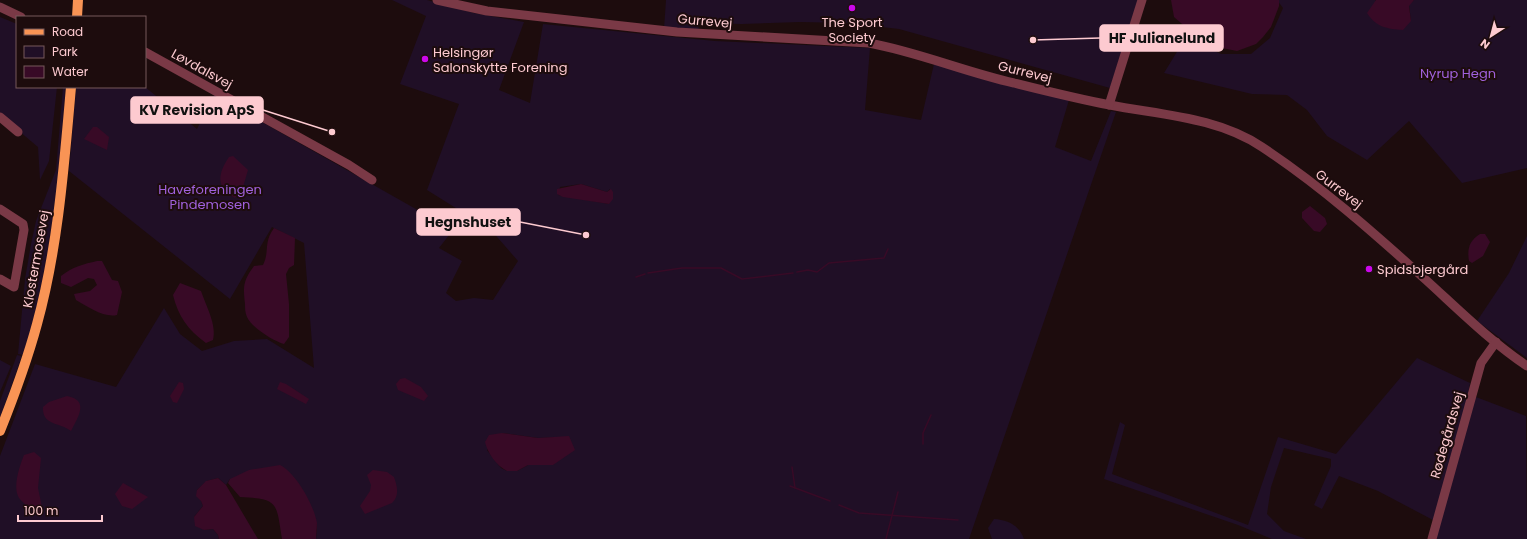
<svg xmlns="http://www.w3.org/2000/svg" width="1527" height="539" font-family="Poppins,sans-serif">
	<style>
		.green { fill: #200f26; fill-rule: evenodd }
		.water { fill: #380a26 }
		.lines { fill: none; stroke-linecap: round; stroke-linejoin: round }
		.stream { stroke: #380a26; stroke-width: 1.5 }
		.minor { stroke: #7a3946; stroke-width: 9 }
		.major { stroke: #f99455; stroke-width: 10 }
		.poi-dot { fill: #cb08eb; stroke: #1d0c0d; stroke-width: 1.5 }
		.labels { text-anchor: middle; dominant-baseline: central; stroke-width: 4; stroke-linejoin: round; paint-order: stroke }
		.street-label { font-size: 13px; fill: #fdcad0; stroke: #1d0c0d }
		.poi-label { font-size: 13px; fill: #fdcad0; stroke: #1d0c0d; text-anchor: start }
		.park-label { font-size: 13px; fill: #a061dc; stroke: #1d0c0d }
		.leader { fill: none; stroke: #fdcad0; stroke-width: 1.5 }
		.callout-dot { fill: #fdcad0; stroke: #1d0c0d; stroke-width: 1.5 }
		.callout { fill: #fdcad0; stroke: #fdcad0; stroke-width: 1.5 }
		.callout-label { font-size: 14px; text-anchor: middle; font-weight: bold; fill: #111 }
	</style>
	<rect width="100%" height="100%" fill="#1d0c0d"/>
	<g class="green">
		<path d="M392 0H427L474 13 524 22 499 90 530 103 543 24 715 41 870 48 865 110 921 120 934 64 1069 100 1055 147 1091 161 1111 111 1116 112 969 539H316L317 524 230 479 226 485 218 478 207 481 197 490 203 506 194 517 204 530 213 529 218 535 219 539H0V456L35 364 116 387 164 308 180 334 202 351 234 341 267 339 314 368 304 243 272 227 230 299 69 171 76 87H145L197 129 214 95 453 230 439 248 462 261 446 293 456 301 474 298 493 300 518 261 491 230 427 190 459 104 400 84 426 16ZM581 184 607 192 610 189 609 204 558 195 560 187ZM502 433 538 438 569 437 553 465H528L517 471H507L501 468 487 450Z"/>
		<path d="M666 0H1138L1110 88 899 29 848 23 800 22 742 24 698 23 699 32 664 29Z"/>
		<path d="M1277 0H1376L1375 1 1411 21 1409 5 1414 0H1527V168L1462 183 1409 121 1367 160 1327 136 1307 110 1287 95 1252 94 1164 73 1186 37 1221 54H1251L1270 38 1283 8Z"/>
		<path d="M0 17 17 24V87H57L49 161 40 180 38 147 0 115Z"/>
		<path d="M63 87H66C59 178 51 268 23 355L18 354 25 279 31 244 36 221 56 170Z"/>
		<path d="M1527 236V358L1477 321 1509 273Z"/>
		<path d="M17 355 22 356 0 419V401Z"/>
		<path d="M1417 358 1470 383 1468 394 1526 416 1527 539H1437L1433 520 1378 491 1339 476 1322 509 1314 505 1331 466V459L1284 448 1271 487 1267 514 1284 531 1306 539H1272L1238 525 1104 479 1120 422 1125 425 1112 474 1248 525 1278 437 1336 454Z"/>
		<path d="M0 360 11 366 0 392Z"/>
		<path d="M994 519C1008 520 1019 525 1024 539H992L988 528Z"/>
	</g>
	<g class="water">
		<path d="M1171 0H1279V6L1271 27 1263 37 1256 44 1237 51 1222 48 1197 37 1174 17Z"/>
		<path d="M1376 0H1414L1409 6 1411 21 1403 30C1387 29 1376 27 1367 13Z"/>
		<path d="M93 127H97L109 137 107 150 84 139Z"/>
		<path d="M233 156 248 170 243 187 235 198C215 188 218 173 229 157Z"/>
		<path d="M581 184 607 192 611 189 613 192V199L609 204 563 197 557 194V189Z"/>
		<path d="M1310 206 1325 218 1327 224 1320 232 1314 231 1302 218V212Z"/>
		<path d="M274 228 295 238 294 265 289 268 286 274 289 304V337L284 344C273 341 251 327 247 317 245 313 245 308 245 304 243 286 243 281 254 266L263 265C270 251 263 243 274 228Z"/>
		<path d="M1480 234H1485L1490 242 1483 256 1472 263 1469 261C1467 249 1469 241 1480 234Z"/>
		<path d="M97 261H102L112 280 118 281 122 292 117 315C104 318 88 307 76 300L74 294 90 291 97 285 94 279 88 278 71 287 61 283V276C72 267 84 264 97 261Z"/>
		<path d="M180 283 201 291C206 306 217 325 213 340L206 343C188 330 178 316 173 295Z"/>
		<path d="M405 378 421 387 428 396 424 401 398 390 396 384 400 379Z"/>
		<path d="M179 382 183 383 184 389 177 403 173 402 170 396Z"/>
		<path d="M280 382 286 384 309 399 306 404 277 389Z"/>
		<path d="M67 396C89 400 79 416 71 431 60 422 42 426 43 407L49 402Z"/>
		<path d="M502 433 538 438 569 436 575 450 553 465H528L517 471H507C496 465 488 454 485 442L489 435Z"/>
		<path d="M34 452 41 458 38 488 43 512 40 514C34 510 21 503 18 496 13 485 20 465 24 455Z"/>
		<path d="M280 465C296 473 314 505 317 523 317 528 316 534 316 539H282C276 502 279 499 240 497L228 483 230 479 249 470Z"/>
		<path d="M373 470 387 472 394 477C397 486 400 495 392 503L365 514 360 506 370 491 371 485 367 475Z"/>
		<path d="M218 478 226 485 258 539H219L218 535 213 529 204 530 195 526 194 517 203 506 201 501 196 496 197 490 206 481Z"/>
		<path d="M123 483 148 497 132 509 122 506 115 494Z"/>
	</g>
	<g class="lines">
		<g class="stream">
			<path d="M797 272 808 270 817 272 829 263 884 258 888 249"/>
			<path d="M648 273 682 268H721L742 279 793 273"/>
			<path d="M636 277 645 274"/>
			<path d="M923 444V433L931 415"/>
			<path d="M792 467 795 488"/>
			<path d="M790 486 830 501"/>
			<path d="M839 505 859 513 958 520"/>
			<path d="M886 539 898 492"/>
		</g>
		<g class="minor">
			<path d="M437 0 487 11 677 32 869 43C918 52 965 72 1014 83 1046 91 1078 99 1110 105 1161 115 1217 117 1262 147 1321 186 1374 233 1426 280 1459 310 1490 341 1527 366"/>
			<path d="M0 7 21 17"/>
			<path d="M145 52 349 165 372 180"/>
			<path d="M1109 105 1142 0"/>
			<path d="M0 117 18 132"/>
			<path d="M0 209 23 224 24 230 14 287 0 279"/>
			<path d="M1432 539 1481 363 1496 342"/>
		</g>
		<g class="major">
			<path d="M77 17 78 0"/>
			<path d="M0 431C14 396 27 361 37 324 58 248 64 166 71 87"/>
		</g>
	</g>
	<g class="poi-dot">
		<circle cx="852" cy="8" r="4"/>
		<circle cx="425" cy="59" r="4"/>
		<circle cx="1369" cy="269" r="4"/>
	</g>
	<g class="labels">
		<g class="street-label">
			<text transform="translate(705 21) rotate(5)">Gurrevej</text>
			<text transform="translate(202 69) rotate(29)">Løvdalsvej</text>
			<text transform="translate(1025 72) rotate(14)">Gurrevej</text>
			<text transform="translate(1339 189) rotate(37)">Gurrevej</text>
			<text transform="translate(36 259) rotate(-80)">Klostermosevej</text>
			<text transform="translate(1447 435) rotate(-74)">Rødegårdsvej</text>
		</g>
		<g class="poi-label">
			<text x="852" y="22" text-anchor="middle">The Sport<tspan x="852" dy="15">Society</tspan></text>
			<text x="433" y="52">Helsingør<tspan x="433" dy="15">Salonskytte Forening</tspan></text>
			<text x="1377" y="269">Spidsbjergård</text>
		</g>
		<g class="park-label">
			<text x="1458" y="73">Nyrup Hegn</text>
			<text x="210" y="189">Haveforeningen<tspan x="210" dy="15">Pindemosen</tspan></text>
		</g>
	</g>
	<path class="leader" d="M1033 40L1100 38M332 132L263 110M586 235L520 222"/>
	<g class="callout-dot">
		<circle cx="1033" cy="40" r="4"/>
		<circle cx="332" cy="132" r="4"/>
		<circle cx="586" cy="235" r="4"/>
	</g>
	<g class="callout">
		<rect x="1100" y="25" width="123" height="26" rx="4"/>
		<rect x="131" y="97" width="132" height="26" rx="4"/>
		<rect x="417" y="209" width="103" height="26" rx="4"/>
	</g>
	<g class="callout-label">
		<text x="1162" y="43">HF Julianelund</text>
		<text x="197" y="115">KV Revision ApS</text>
		<text x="468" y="227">Hegnshuset</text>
	</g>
	<rect x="16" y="16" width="130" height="72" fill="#1d0c0d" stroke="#77585b"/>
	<rect x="24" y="29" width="20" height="6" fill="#f99455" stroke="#77585b"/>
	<text x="52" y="36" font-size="12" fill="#fdcad0">Road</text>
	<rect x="24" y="46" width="20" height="12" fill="#200f26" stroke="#77585b"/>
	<text x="52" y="56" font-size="12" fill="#fdcad0">Park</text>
	<rect x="24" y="66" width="20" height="12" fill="#380a26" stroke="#77585b"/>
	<text x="52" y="76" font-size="12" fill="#fdcad0">Water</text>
	<g transform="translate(1491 36) rotate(216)" stroke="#1d0c0d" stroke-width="3" paint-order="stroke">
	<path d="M0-3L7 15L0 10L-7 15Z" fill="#fdcad0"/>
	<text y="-6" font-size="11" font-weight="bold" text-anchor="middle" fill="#fdcad0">N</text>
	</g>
	<path d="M18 515v6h84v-6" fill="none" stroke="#fdcad0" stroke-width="2"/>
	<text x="24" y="515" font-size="12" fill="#fdcad0" stroke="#1d0c0d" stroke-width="3" paint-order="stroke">100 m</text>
</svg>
